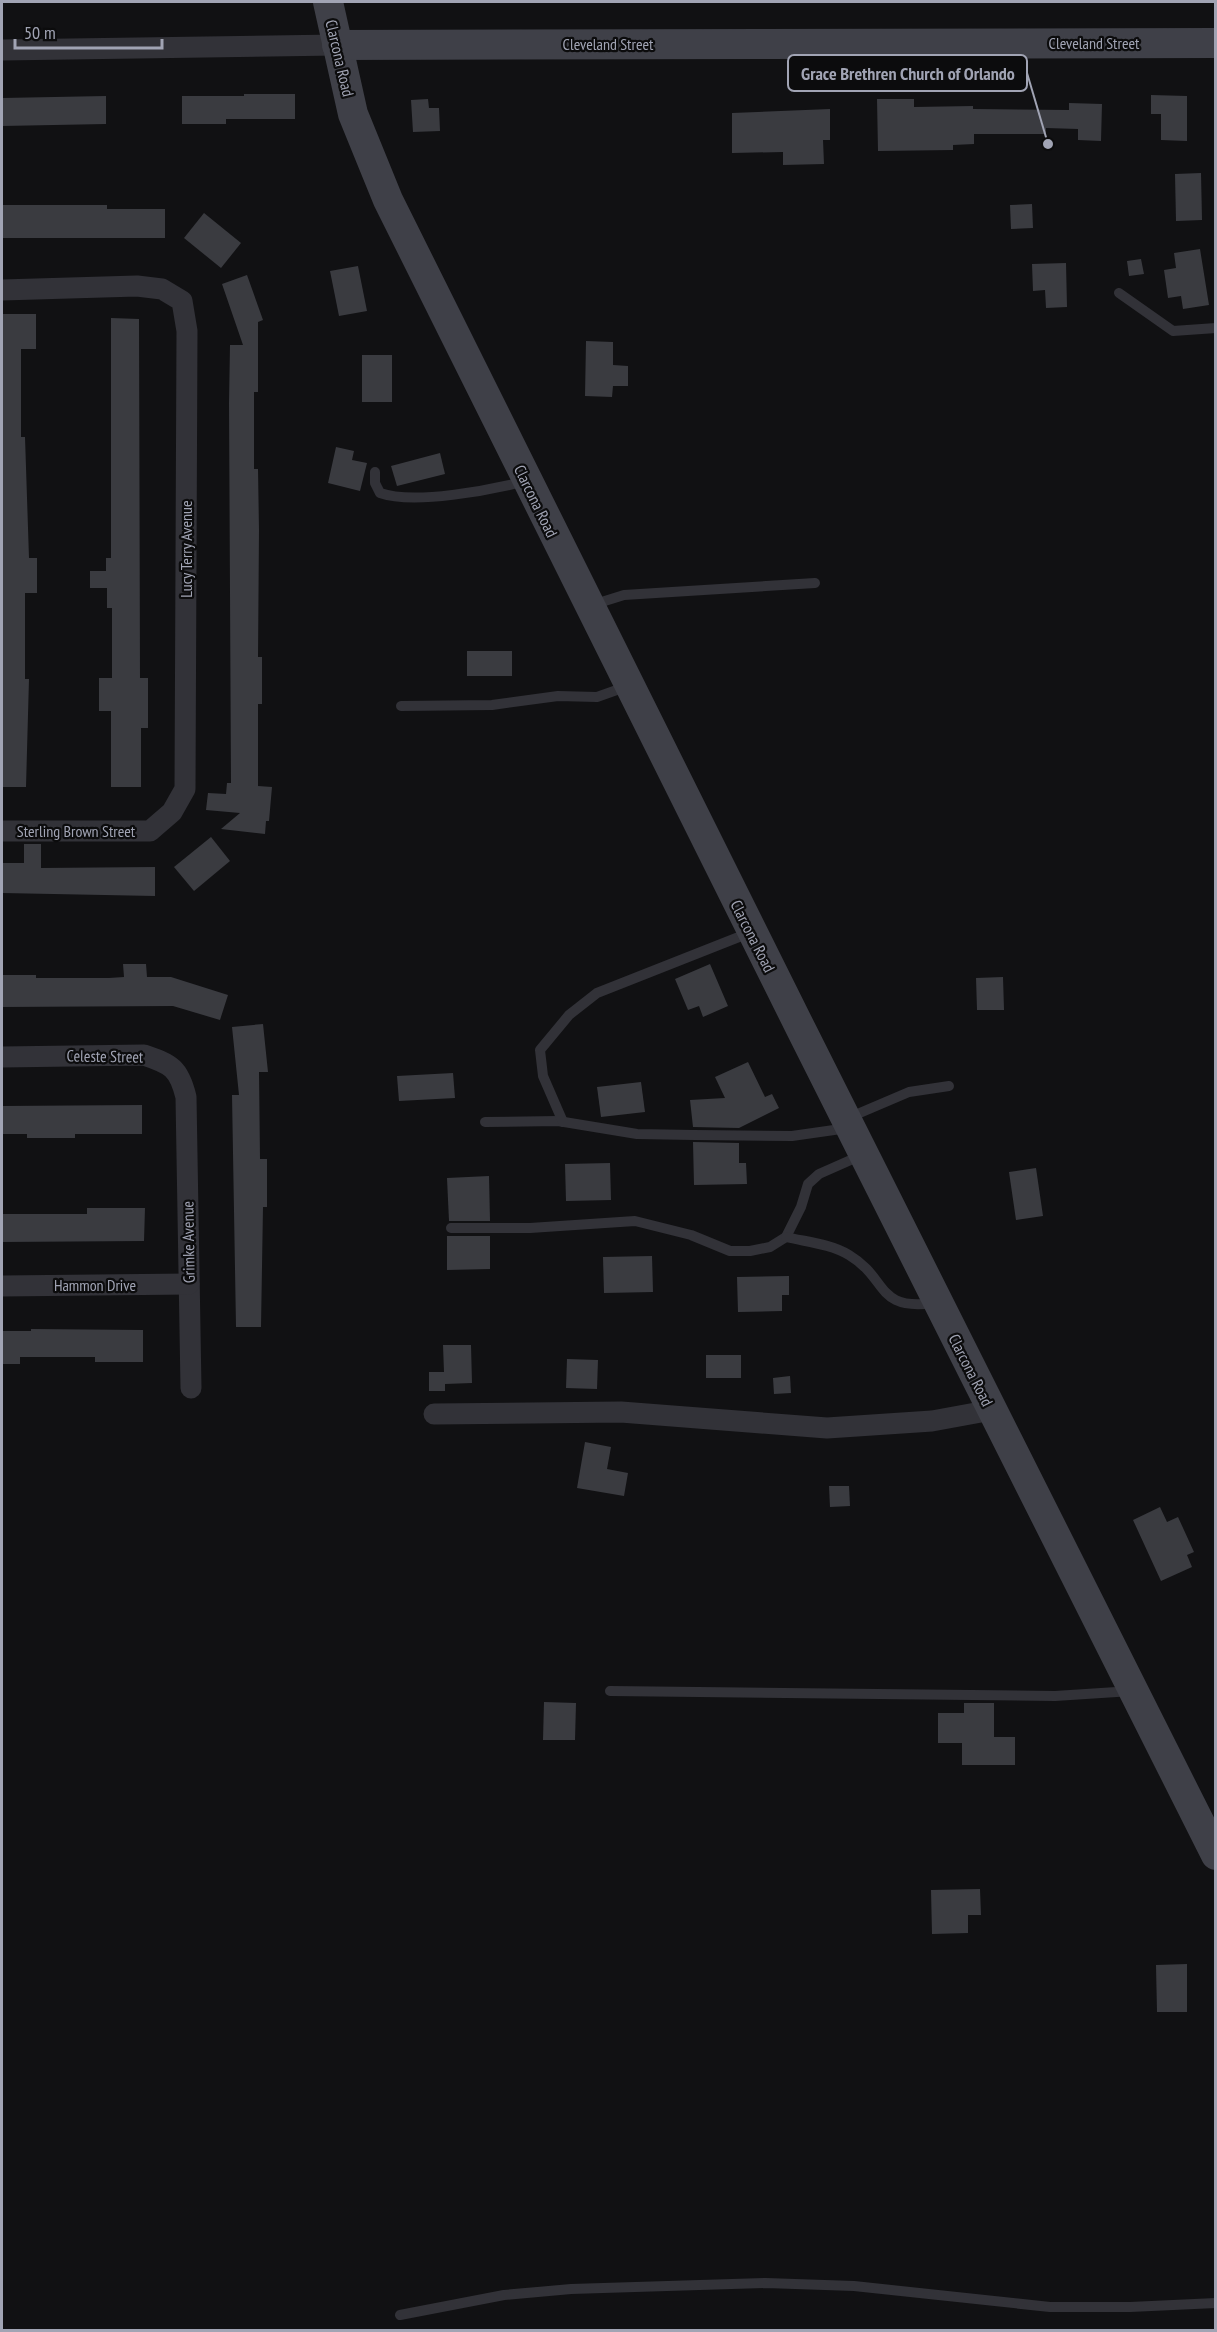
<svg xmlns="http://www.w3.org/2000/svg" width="1217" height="2332" font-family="'PT Sans Narrow',sans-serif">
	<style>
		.building { fill: #3a3b40 }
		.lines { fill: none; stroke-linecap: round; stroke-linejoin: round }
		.lane { stroke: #323238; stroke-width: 10 }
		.street { stroke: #323238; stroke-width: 21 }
		.secondary { stroke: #3f4048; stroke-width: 30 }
		.labels { text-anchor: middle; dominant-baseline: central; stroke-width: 4.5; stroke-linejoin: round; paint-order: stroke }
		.street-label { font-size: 16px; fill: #a1a4b4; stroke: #0c0c0d }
		.leader { fill: none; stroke: #a1a4b4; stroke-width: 2 }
		.callout-dot { fill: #a1a4b4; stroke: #0c0c0d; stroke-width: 2 }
		.callout { fill: #0c0c0d; stroke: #a1a4b4; stroke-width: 2 }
		.callout-label { font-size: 18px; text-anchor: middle; font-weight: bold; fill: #a1a4b4 }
	</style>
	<rect width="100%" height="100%" fill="#111113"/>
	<g class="building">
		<path d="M244 94H295V119H226V124H182V96H244Z"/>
		<path d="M1151 95 1187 96V141L1161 140V114H1151Z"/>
		<path d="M106 96V124L2 126V98Z"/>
		<path d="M428 99 429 108H439L440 131 413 132 411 100Z"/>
		<path d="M877 99H914V107L973 106V109L1069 110V103L1102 104 1101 141 1078 140V129L1046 128V134H974V144L953 145V150L878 151Z"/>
		<path d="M830 109V140H823L824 164 783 165V152L732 153V113Z"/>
		<path d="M1201 173 1202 220 1176 221 1175 174Z"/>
		<path d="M1032 204 1033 228 1011 229 1010 205Z"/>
		<path d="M2 205H107V209H165V238H2Z"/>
		<path d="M204 213 241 243 221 268 184 238Z"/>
		<path d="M1200 249 1209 305 1183 309 1181 296 1168 298 1164 270 1176 268 1174 253Z"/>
		<path d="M1141 259 1144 274 1129 276 1127 261Z"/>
		<path d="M1066 263 1067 307 1046 308 1045 290 1033 291 1032 264Z"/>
		<path d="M358 266 367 311 339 316 330 271Z"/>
		<path d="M247 275 263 320 258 322V392H254V469H258L259 530 258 657H262V704H258V786L272 787 269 821H266L265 834 221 829 240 813 206 810 208 793 226 794 227 783H231L229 403 230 345H243L222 284Z"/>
		<path d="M2 314H36V349H21V437H25L29 558H37V593H25V679H29L26 787H2Z"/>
		<path d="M111 318 139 319 140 678H148V728H141V787H111V711H99V678H112V608H107V588H90V571H106V558H111Z"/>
		<path d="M586 341 613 342V365L628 366V386H613L612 397 585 396Z"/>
		<rect x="362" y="355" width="30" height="47"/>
		<path d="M336 447 354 451 352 460 367 463 360 491 328 483Z"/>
		<path d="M440 453 445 474 397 486 391 466Z"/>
		<rect x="467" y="651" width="45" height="25"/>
		<path d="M211 837 230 861 194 891 174 867Z"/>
		<path d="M24 844H41V868L155 867V896L2 893V863H24Z"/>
		<path d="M123 964H146L147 977H171L228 995 220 1020 173 1006 2 1007V975H36V978H109L124 977Z"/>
		<path d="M710 964 728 1006 703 1017 699 1006 688 1010 675 979Z"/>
		<path d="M1003 977 1004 1010H977L976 978Z"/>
		<path d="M263 1024 268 1072H259L260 1159H267V1207H263L261 1327H236L232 1095H239L232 1027Z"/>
		<path d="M748 1062 765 1097 772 1094 779 1108 739 1128 693 1127 690 1100 725 1098 715 1077Z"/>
		<path d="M453 1073 455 1098 399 1101 397 1076Z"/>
		<path d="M641 1082 645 1112 601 1117 597 1087Z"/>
		<path d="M142 1105V1134H75V1138H27V1134H2V1106Z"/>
		<path d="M693 1142 739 1143V1163H746L747 1184 694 1185Z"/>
		<path d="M610 1163 611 1200 566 1201 565 1164Z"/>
		<path d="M1036 1168 1043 1216 1016 1220 1009 1172Z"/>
		<path d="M489 1176 490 1221H449L447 1178Z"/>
		<path d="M87 1208H145L144 1241 2 1242V1214H87Z"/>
		<path d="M447 1236H490V1269L447 1270Z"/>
		<path d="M652 1256 653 1292 604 1293 603 1257Z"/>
		<path d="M789 1276V1295H782V1311L738 1312 737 1277Z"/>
		<path d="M31 1329 143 1330V1362H95V1357H20V1364H2V1331H31Z"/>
		<path d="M443 1345H471L472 1383 445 1384V1391H429V1372H444Z"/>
		<rect x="706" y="1355" width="35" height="23"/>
		<path d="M567 1359 598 1360 597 1389 566 1388Z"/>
		<path d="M790 1376 791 1393 774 1394 773 1378Z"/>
		<path d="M585 1442 611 1447 607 1469 628 1473 624 1496 577 1488Z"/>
		<path d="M829 1486H849L850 1506 830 1507Z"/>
		<path d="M1160 1507 1167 1522 1178 1517 1194 1552 1187 1555 1192 1567 1161 1581 1133 1520Z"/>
		<path d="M544 1702 576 1703 575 1740H543Z"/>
		<path d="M964 1703H994V1737H1015V1765H962V1743H938V1713H964Z"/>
		<path d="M980 1889 981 1915H968V1933L932 1934 931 1890Z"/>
		<path d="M1187 1964V2012H1157L1156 1965Z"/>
	</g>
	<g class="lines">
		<g class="lane">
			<path d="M1119 293 1173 331 1216 328"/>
			<path d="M375 472V483L380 493C414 505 491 490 526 481"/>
			<path d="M592 605 624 595 815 583"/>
			<path d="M401 706 492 705 558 696 597 697 628 686"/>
			<path d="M848 1118 909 1092 949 1086"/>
			<path d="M485 1122 558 1121 637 1134 694 1135 792 1136 848 1128"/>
			<path d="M563 1122 543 1076 540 1050 569 1015 597 993 749 933"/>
			<path d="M451 1228H530L635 1221 691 1235 730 1251H750L770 1247 786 1237 801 1207 808 1184 819 1174 862 1155"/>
			<path d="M786 1237C807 1242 831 1244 849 1255 889 1279 875 1311 934 1303"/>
			<path d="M610 1691 1055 1696 1132 1691"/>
			<path d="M400 2315 504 2295 571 2289 766 2283 854 2286 1050 2307H1130L1216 2303"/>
		</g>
		<g class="street">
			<path d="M2 50 337 45"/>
			<path d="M2 290 137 286 162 289 182 301 187 331 185 789 172 812 150 831H2"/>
			<path d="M2 1057 144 1055C171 1064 179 1068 186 1097L191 1388"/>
			<path d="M2 1286 189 1284"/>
			<path d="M434 1414 621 1412 827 1428 932 1421 992 1410"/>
		</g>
		<g class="secondary">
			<path d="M328 2 353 114 388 200C661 753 939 1304 1216 1855"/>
			<path d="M337 45 1216 43"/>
		</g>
	</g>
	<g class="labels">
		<g class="street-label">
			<text x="1094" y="43">Cleveland Street</text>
			<text x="608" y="44">Cleveland Street</text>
			<text transform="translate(340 58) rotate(77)">Clarcona Road</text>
			<text transform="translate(536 501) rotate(64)">Clarcona Road</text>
			<text transform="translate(186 549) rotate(-90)">Lucy Terry Avenue</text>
			<text x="76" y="831">Sterling Brown Street</text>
			<text transform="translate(753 936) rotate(63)">Clarcona Road</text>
			<text transform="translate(105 1056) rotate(1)">Celeste Street</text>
			<text transform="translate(188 1242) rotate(-91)">Grimke Avenue</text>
			<text x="95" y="1285">Hammon Drive</text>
			<text transform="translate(971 1370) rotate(63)">Clarcona Road</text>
		</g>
	</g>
	<path class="leader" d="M1048 144L1027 73"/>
	<circle class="callout-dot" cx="1048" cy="144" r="6"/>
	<rect class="callout" x="788" y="55" width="239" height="36" rx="6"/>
	<g class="callout-label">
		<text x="908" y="80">Grace Brethren Church of Orlando</text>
	</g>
	<rect width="1217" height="2332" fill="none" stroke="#a1a4b4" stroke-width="6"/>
	<path d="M15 39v9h147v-9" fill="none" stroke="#a1a4b4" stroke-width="3"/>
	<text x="24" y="39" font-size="18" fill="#a1a4b4" stroke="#0c0c0d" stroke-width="4.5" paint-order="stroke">50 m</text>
</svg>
